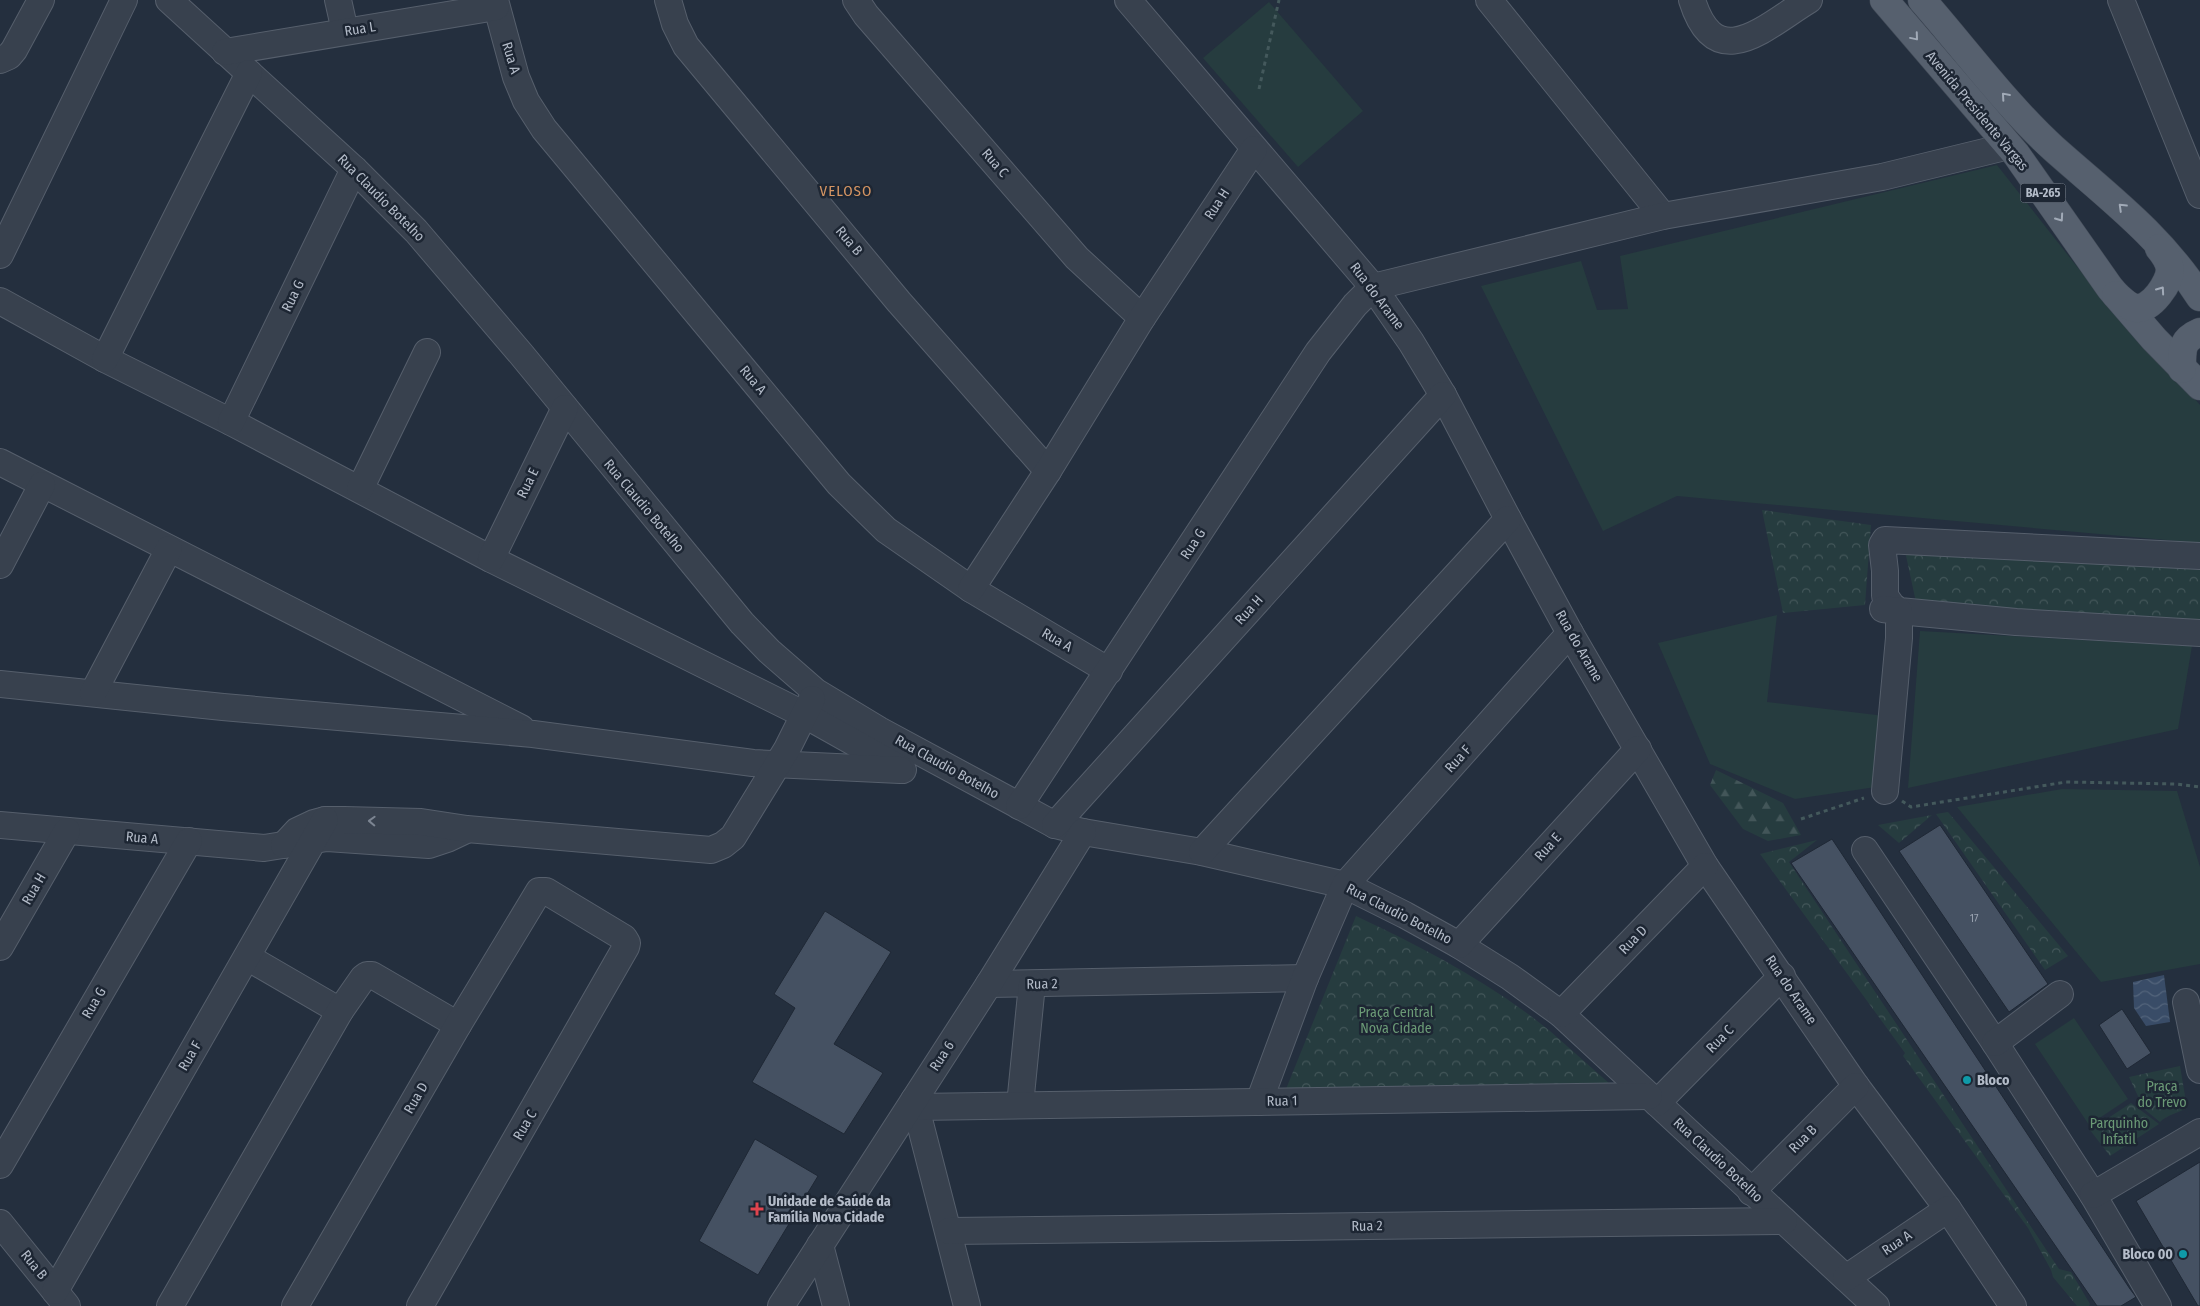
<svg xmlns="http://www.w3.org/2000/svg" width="2200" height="1306" font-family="'Fira Sans Condensed',sans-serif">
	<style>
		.grass { fill: #263c3f }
		.forest { fill: url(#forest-firs) }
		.park { fill: url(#park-crowns) }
		.water { fill: url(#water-waves) }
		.building { fill: #455162; stroke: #1f2835 }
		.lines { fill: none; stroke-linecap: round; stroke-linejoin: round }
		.minor-casing { stroke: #565f6c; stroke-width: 28 }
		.major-casing { stroke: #414a57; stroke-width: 29 }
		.path { stroke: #44595c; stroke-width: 3; stroke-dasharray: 4 4; stroke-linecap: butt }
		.minor { stroke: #38414e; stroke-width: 26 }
		.major { stroke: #56606e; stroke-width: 28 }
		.oneway { stroke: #a1aab7 }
		.oneway2 { stroke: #7c8592 }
		.culture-dot { fill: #0f9aa8; stroke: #1d2633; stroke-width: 2 }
		.health-dot { fill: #e0444e; stroke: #1d2633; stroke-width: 2 }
		.labels { text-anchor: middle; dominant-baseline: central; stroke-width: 5; stroke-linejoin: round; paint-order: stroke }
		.number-label { font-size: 11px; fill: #98a1af }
		.shield { fill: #1d2633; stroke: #878f9c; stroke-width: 1 }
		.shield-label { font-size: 12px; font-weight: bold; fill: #b4bcc9 }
		.street-label { font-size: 14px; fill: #b4bcc9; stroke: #1d2633 }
		.park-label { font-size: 14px; fill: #6b9a76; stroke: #1d2633 }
		.poi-label { font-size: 14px; font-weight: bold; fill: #b4bcc9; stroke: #1d2633; text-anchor: start }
		.neighbourhood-label { font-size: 15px; letter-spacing: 1px; fill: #d59563; stroke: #1d2633 }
	</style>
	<defs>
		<pattern id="forest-firs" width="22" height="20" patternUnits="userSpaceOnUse" patternTransform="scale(1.25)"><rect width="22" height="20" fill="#263c3f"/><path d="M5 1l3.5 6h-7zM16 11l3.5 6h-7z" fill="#435659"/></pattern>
		<pattern id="park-crowns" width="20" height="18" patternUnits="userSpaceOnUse" patternTransform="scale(1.25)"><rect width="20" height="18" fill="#263c3f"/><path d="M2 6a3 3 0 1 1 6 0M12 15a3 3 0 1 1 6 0" fill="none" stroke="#435659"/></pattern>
		<pattern id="water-waves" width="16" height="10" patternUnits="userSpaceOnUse" patternTransform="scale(1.25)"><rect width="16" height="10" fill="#394c67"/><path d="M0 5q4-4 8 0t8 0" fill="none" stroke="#53647b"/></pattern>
	</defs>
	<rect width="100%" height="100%" fill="#242f3e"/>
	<g class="grass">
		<path d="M1269 2 1363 111 1298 167 1203 58Z"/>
		<path d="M1997 165 2086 278 2200 405V543L1677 496 1603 531 1481 286 1581 261 1597 310 1628 309 1620 256Z"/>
		<path d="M1777 615 1767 702 1885 716 1876 787 1795 799 1710 764 1658 643Z"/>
		<path d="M1920 631 2192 646 2178 729 1908 788Z"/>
		<path d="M2062 789 2177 791 2200 867V964L2101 982 1957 807Z"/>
		<path d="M2074 1018 2128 1099 2089 1125 2035 1044Z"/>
	</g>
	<path class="forest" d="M1716 770 1783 803 1801 835 1768 841 1743 829 1710 785Z"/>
	<g class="park">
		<path d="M1762 510 1871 525 1865 605 1783 613Z"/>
		<path d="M1905 551 2200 564V624L1917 607Z"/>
		<path d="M1948 812 2068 956 2045 970 1936 814Z"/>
		<path d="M1932 815 1899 843 1878 825Z"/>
		<path d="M1817 840 1789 862 2059 1269 2071 1272 2090 1304 2089 1306H2077L2053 1277 2051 1270 2028 1228 1903 1056 1905 1053 1760 854Z"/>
		<path d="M1356 916C1424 948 1491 983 1550 1031 1573 1051 1596 1072 1619 1092L1284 1094Z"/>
		<path d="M2180 1066 2187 1108C2178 1113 2167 1115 2160 1122L2144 1109 2129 1077Z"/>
		<path d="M2131 1103 2159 1124 2110 1156 2090 1130Z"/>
	</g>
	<path class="water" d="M2164 975 2170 1022 2146 1026 2134 1008 2133 982Z"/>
	<g class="building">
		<path d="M1940 825 2048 984 2009 1012 1899 851Z"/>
		<path d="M1832 839 2130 1289 2136 1297 2121 1306H2097L1791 863Z"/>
		<path d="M825 911 891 952 834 1044 883 1073 844 1134 752 1082 795 1008 774 994Z"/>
		<path d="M2122 1009 2151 1053 2127 1069 2099 1025Z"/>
		<path d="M755 1139 818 1176 758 1275 699 1241Z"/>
		<path d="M2200 1162V1306H2198L2136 1201Z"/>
	</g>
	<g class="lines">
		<g class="minor-casing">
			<g id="minor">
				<path d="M169 0 354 169 416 231 521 354 742 623 769 651 816 692 879 730 1055 825 1083 832 1202 852 1345 885 1405 915 1459 945 1510 977 1561 1014 1876 1306"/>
				<path d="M338 0 345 31"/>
				<path d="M495 0 516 77 526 101 544 129 839 484 886 530 971 589 1109 671"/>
				<path d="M668 0 675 24 686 46 899 302 1048 471"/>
				<path d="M856 0 866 15 1077 258 1142 318"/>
				<path d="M1128 0 1373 287 1411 342 1443 395 1508 519 1570 633 1705 866 1856 1086 1948 1209 2013 1306"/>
				<path d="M1489 0 1663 216"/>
				<path d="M1692 0C1716 77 1766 26 1809 0"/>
				<path d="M2121 0 2200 195"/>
				<path d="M225 52 496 7"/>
				<path d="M0 60 9 56 14 50 41 0"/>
				<path d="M0 255 124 0"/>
				<path d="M0 301 105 359 231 422 491 559 805 715 903 770"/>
				<path d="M105 359 249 73"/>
				<path d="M231 422 354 169"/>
				<path d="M0 462 521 728"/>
				<path d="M360 489 427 352"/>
				<path d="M2200 556 1885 540 1882 545 1885 571V596L1892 606 1899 611 2016 622 2200 633"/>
				<path d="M491 559 565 408"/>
				<path d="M0 565 42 485"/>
				<path d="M971 589 1048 471 1142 318 1254 149"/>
				<path d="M1883 609 1899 611V638L1885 791"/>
				<path d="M0 684 223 707 533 734 753 763 900 770"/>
				<path d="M93 693 169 549"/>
				<path d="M1019 806 1318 352 1355 305 1373 287 1663 216 1882 177 2009 146"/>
				<path d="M0 825 264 848 327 838 429 845 447 839 466 830"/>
				<path d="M1055 825 1443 395"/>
				<path d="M284 845 297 831 314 823 325 820H344L421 822 467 829 711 850 723 845 733 837 787 749 812 699"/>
				<path d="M1865 850 1995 1043 2093 1195 2158 1306"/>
				<path d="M1202 852 1508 519"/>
				<path d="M1459 945 1638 749"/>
				<path d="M0 947 67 831"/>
				<path d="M247 957 340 1011"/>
				<path d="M989 984 1305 978"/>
				<path d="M2186 1002 2200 1070"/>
				<path d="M1561 1014 1705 866"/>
				<path d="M1995 1043 2060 994"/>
				<path d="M914 1100 967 1306"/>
				<path d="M1259 1102 1305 978 1345 885 1570 633"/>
				<path d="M1657 1103 1782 976"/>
				<path d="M1020 1105 1032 984"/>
				<path d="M916 1107 1649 1096"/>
				<path d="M0 1165 189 841"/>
				<path d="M1751 1192 1856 1086"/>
				<path d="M2093 1195 2200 1132"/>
				<path d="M0 1223 67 1306"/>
				<path d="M949 1231 1784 1221"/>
				<path d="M820 1245 836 1306"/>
				<path d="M1846 1278 1948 1209"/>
				<path d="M55 1291 325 820"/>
				<path d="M170 1306 340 1011 363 978 367 975H372L458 1025"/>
				<path d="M295 1306 458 1025 539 891H546L624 938 627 943 626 947 420 1306"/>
				<path d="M781 1306 989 984 1083 832"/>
			</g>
		</g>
		<g class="major-casing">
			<g id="major">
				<path d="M1884 0 2016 154 2110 288 2154 339 2200 386"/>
				<path d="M1922 0C1964 48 2007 106 2053 148 2108 197 2159 234 2200 297"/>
				<path d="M2116 295C2122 300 2128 307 2136 308 2151 310 2170 283 2170 269 2169 261 2164 254 2159 248"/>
				<path d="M2182 369C2182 349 2181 340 2200 332"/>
			</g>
		</g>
		<g class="path">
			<path d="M1259 89 1279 0"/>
			<path d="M1902 801 1911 807 2066 782 2177 784 2200 787"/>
			<path d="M1801 819 1864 798"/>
		</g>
		<use href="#minor" class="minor"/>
		<use href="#major" class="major"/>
	</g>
	<defs><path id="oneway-chevron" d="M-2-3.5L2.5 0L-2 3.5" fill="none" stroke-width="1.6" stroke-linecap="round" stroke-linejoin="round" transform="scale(1.25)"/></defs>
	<g class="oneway">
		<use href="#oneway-chevron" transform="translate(1915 37) rotate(50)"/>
		<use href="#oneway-chevron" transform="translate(2005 96) rotate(-131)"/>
		<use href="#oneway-chevron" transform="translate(2122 207) rotate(-136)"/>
		<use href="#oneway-chevron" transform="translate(2060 218) rotate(55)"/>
		<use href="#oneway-chevron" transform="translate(2161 290) rotate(-55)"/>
	</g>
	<use class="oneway2" href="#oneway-chevron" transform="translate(372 821) rotate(-178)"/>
	<g class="culture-dot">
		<circle cx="1967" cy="1080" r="5"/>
		<circle cx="2183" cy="1254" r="5"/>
	</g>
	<path class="health-dot" d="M754.5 1201.5h5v5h5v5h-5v5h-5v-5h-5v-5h5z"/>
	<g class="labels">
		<g class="number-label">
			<text x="1974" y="918">17</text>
		</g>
		<rect class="shield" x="2020.5" y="183.5" width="45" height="19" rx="4"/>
		<g class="shield-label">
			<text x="2043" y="193">BA-265</text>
		</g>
		<g class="street-label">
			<text transform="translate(360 29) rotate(-9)">Rua L</text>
			<text transform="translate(511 58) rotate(73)">Rua A</text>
			<text transform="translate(1977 111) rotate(50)">Avenida Presidente Vargas</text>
			<text transform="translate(995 163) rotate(49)">Rua C</text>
			<text transform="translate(381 198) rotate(45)">Rua Claudio Botelho</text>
			<text transform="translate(1217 204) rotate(-57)">Rua H</text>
			<text transform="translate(849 241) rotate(50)">Rua B</text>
			<text transform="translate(293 296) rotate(-64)">Rua G</text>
			<text transform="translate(1377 296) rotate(53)">Rua do Arame</text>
			<text transform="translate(753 380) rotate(50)">Rua A</text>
			<text transform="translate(528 483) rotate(-64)">Rua E</text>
			<text transform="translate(644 506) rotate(50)">Rua Claudio Botelho</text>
			<text transform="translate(1193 544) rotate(-57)">Rua G</text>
			<text transform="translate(1249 610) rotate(-48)">Rua H</text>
			<text transform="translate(1057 640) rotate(30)">Rua A</text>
			<text transform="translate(1579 646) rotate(60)">Rua do Arame</text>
			<text transform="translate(1458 759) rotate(-48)">Rua F</text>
			<text transform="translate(947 767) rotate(29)">Rua Claudio Botelho</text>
			<text transform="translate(142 838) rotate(5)">Rua A</text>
			<text transform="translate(1548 847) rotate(-48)">Rua E</text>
			<text transform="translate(34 889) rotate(-60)">Rua H</text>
			<text transform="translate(1399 914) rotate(27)">Rua Claudio Botelho</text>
			<text transform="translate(1633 940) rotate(-46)">Rua D</text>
			<text transform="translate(1042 984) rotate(-1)">Rua 2</text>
			<text transform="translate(1791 990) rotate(56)">Rua do Arame</text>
			<text transform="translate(94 1003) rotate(-60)">Rua G</text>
			<text transform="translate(1720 1039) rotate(-46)">Rua C</text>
			<text transform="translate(190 1056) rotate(-60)">Rua F</text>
			<text transform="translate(942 1056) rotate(-57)">Rua 6</text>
			<text transform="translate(416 1098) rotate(-60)">Rua D</text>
			<text transform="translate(1282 1101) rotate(-1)">Rua 1</text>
			<text transform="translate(525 1125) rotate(-60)">Rua C</text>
			<text transform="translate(1803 1139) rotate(-45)">Rua B</text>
			<text transform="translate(1718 1160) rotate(43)">Rua Claudio Botelho</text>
			<text transform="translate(1367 1226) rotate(-1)">Rua 2</text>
			<text transform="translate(1897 1243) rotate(-34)">Rua A</text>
			<text transform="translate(34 1265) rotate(51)">Rua B</text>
		</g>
		<g class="park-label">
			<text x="1396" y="1012">Praça Central<tspan x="1396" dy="16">Nova Cidade</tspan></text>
			<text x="2162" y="1086">Praça<tspan x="2162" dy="16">do Trevo</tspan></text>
			<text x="2119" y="1123">Parquinho<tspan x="2119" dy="16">Infatil</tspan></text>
		</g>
		<g class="poi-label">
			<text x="1977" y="1080">Bloco</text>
			<text x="768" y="1201">Unidade de Saúde da<tspan x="768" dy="16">Família Nova Cidade</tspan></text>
			<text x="2173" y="1254" text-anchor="end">Bloco 00</text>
		</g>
		<g class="neighbourhood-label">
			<text x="846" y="191">VELOSO</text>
		</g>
	</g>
</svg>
